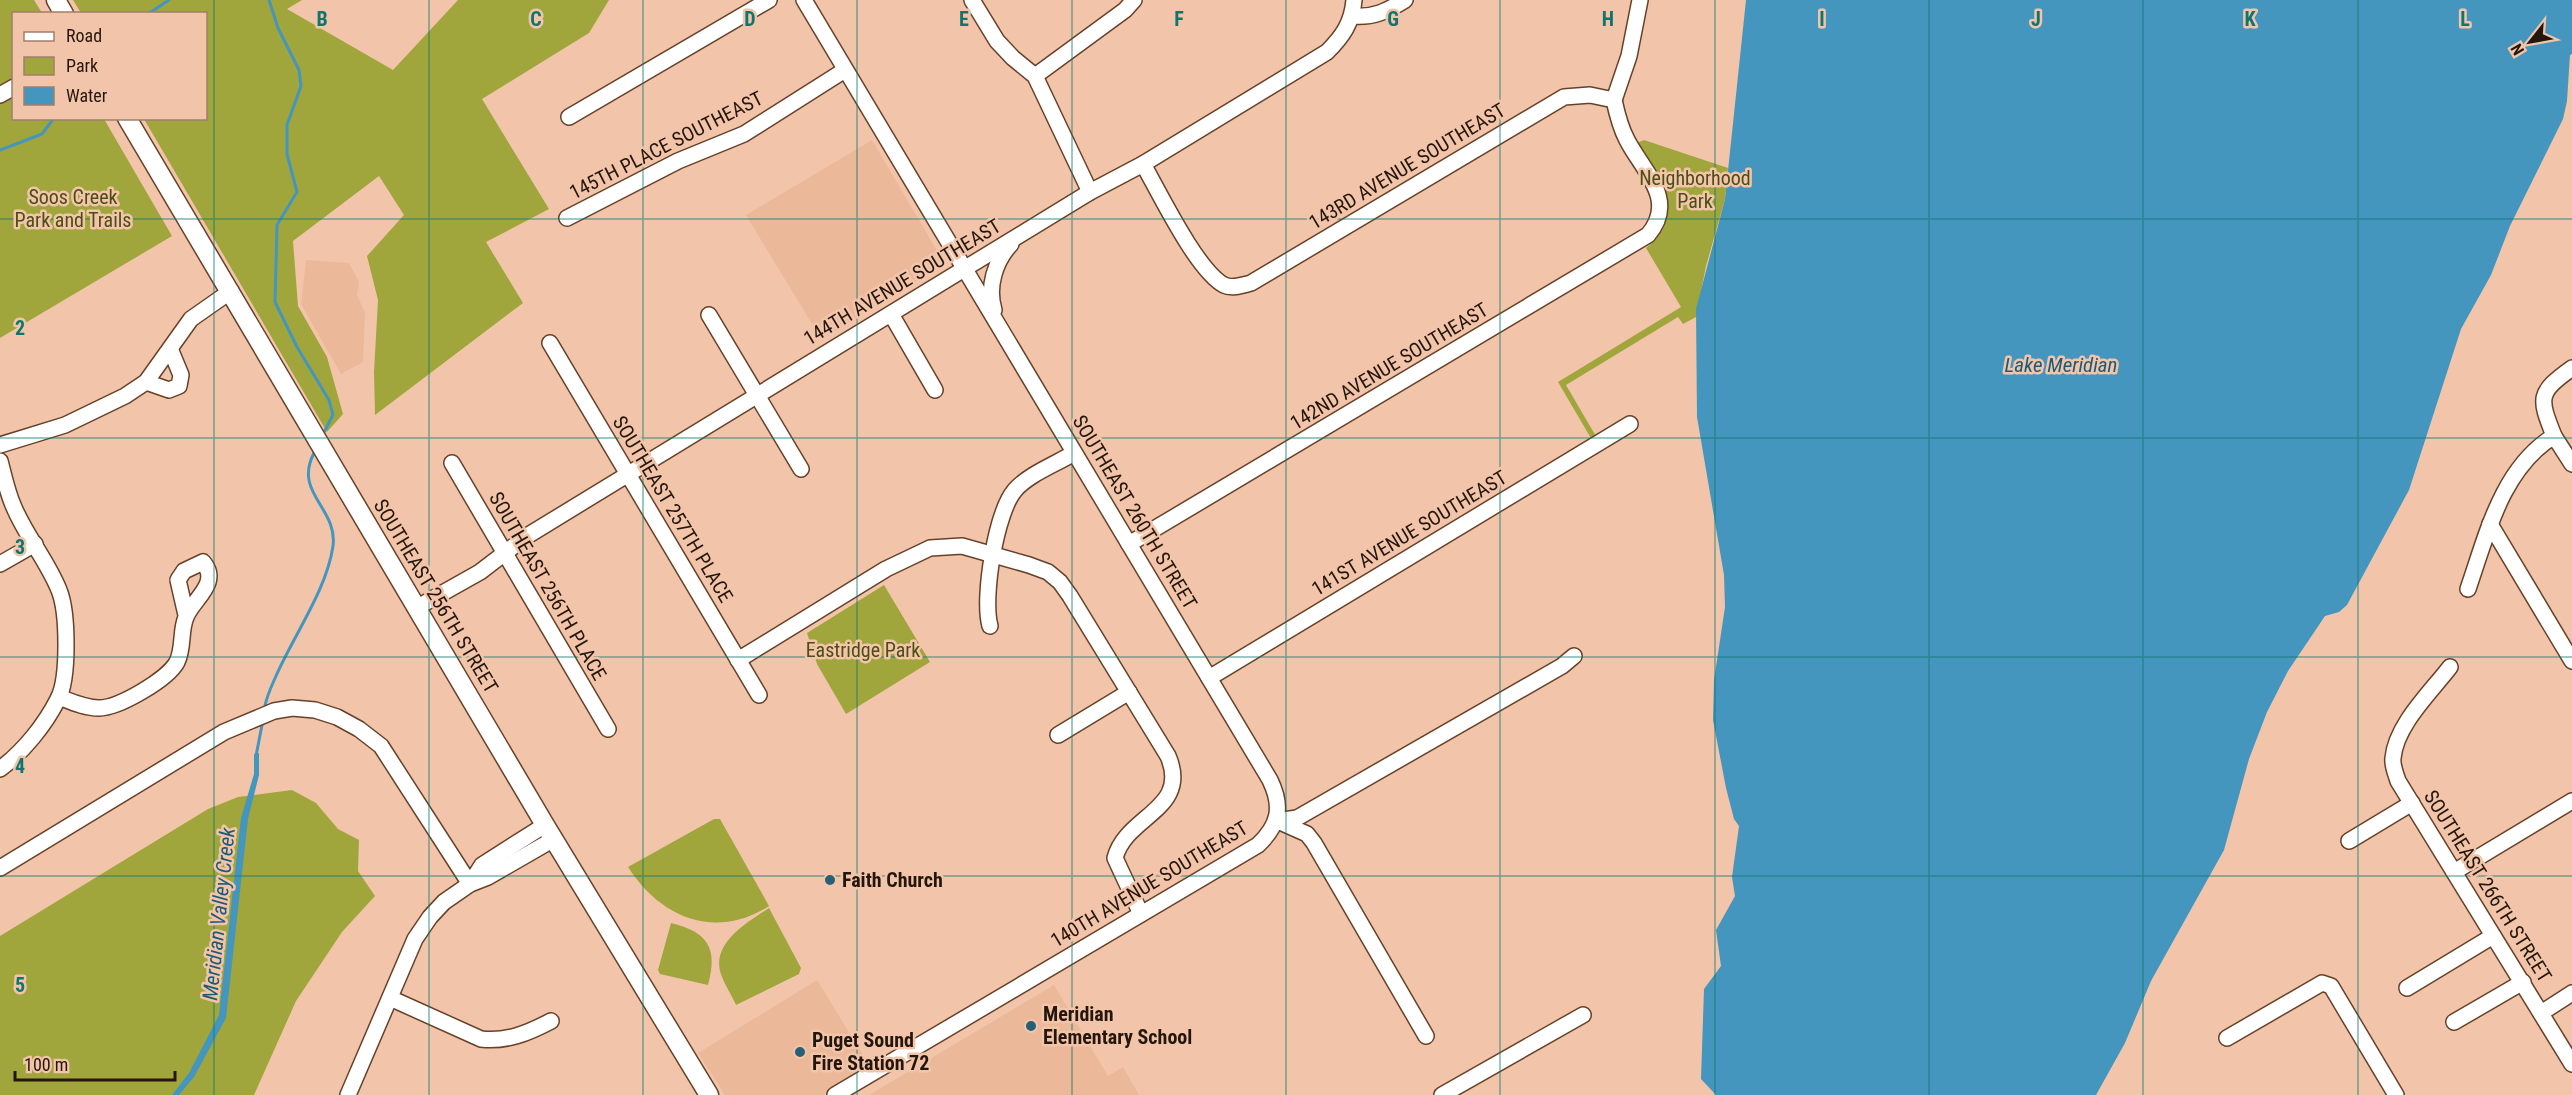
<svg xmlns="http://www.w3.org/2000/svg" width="2572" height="1095" font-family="'Roboto Condensed',sans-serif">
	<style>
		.built { fill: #ebb999 }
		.green { fill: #a0a63c }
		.water { fill: #4496be }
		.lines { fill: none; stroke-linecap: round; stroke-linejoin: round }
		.stream { stroke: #4496be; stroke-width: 3 }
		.minor-casing { stroke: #664129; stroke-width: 18 }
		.major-casing { stroke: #664129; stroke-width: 21 }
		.minor { stroke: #fff; stroke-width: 15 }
		.major { stroke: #fff; stroke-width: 18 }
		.grid { fill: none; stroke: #0f766e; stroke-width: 1.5; stroke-opacity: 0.55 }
		.poi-dot { fill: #275e78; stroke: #f2c5aa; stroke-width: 2 }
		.labels { text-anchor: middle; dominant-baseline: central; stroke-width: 5; stroke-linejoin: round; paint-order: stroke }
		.street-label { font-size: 20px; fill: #25160c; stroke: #f2c5aa }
		.park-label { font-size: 20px; fill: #4b4e15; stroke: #f2c5aa }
		.poi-label { font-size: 20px; font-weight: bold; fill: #25160c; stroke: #f2c5aa; text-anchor: start }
		.water-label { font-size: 21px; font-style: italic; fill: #1c5b78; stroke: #f2c5aa }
		.grid-label { font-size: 20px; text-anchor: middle; font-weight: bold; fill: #0f766e; stroke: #f2c5aa; stroke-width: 5; stroke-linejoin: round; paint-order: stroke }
	</style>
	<rect width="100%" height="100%" fill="#f2c5aa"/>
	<g class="built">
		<path d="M872 140 945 264 821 339 746 215Z"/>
		<path d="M306 260 349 263 359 282 357 295 365 313 363 362 341 374 301 304Z"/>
		<path d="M817 980 871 1068 823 1095H725L698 1053Z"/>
		<path d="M1054 985 1108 1076 1123 1067 1139 1095H869Z"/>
	</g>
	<g class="green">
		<path d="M0 0H34L42 13 14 14V118L104 119 172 236 0 338Z"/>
		<path d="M73 0H302L287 9 393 70 458 0H609L589 33 482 99 549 209 486 242 523 303 375 415 374 372 378 300 367 256 404 215 379 176 293 241 298 306 327 357 343 414 327 432 144 119 206 118V14L81 13Z"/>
		<path d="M1644 140 1728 168 1725 199 1706 266 1696 317 1683 324 1678 317 1566 385 1597 438 1592 440 1558 382 1681 307 1646 248C1688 217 1657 176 1637 143Z"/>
		<path d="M884 585 930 662 846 714 817 664 807 633Z"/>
		<path d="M292 790 316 803 338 829 359 840 358 871 375 896 342 932 296 1001 254 1095H0V936L208 809 238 797Z"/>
		<path d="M714 819H720L769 906C714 941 660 917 628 867Z"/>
		<path d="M769 908 801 968 799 974 736 1005C731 994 723 982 720 971 713 941 750 921 769 908Z"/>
		<path d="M671 923C708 932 718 948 708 985L660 974 658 970Z"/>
	</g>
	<g class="water">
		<path d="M1746 0H2572V54L2570 55 2567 101 2563 119 2510 226 2491 275 2461 329 2409 490 2347 605 2339 612 2325 616 2288 671 2267 712 2249 759 2224 850 2151 981 2125 1043 2096 1095H1716L1701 1079 1704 989 1721 966 1716 930 1735 896 1732 877 1739 826 1734 819 1726 788 1713 720 1714 680 1725 607 1724 575 1697 417 1696 309 1725 199Z"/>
		<path d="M259 753V775L248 819 226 1018 194 1077 179 1095H172L189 1073 219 1015 241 818 254 774V754Z"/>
	</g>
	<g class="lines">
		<g class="stream">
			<path d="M269 0 278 28 299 70 301 86 287 125V154L297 192 277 225 275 302 297 347 329 400 333 415 323 434"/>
			<path d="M148 14 169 0"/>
			<path d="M0 150 42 134 54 118"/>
			<path d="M265 706C267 695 272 685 276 676 294 635 327 589 333 546 338 508 293 493 314 453"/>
			<path d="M256 756 262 725"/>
		</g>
		<g class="minor-casing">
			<g id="minor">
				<path d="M804 0 1270 780C1283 807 1279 825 1258 845L835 1095"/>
				<path d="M972 0 997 41 1013 58 1035 76 1090 192"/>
				<path d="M1352 16C1374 18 1387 11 1405 0"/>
				<path d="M1035 76 1125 10 1134 0"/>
				<path d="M0 95 14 87"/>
				<path d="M1614 100 1629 56 1640 0"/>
				<path d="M569 117 769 0"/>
				<path d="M1143 164C1159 192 1197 271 1224 285 1232 289 1243 285 1251 283L1564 97 1590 95 1614 100"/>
				<path d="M567 218 678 161 744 134 845 70"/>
				<path d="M994 310C987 287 995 261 1011 244"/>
				<path d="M891 314 935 390"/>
				<path d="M709 315 801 469"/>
				<path d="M550 343 759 695"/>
				<path d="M146 382 169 390 179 386 181 375 171 351"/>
				<path d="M2554 436 2572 464"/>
				<path d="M0 445 65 425 125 396 146 382 191 319 231 291"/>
				<path d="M0 461C4 476 7 491 13 505 25 535 47 560 59 590 68 612 69 678 58 699 45 725 23 752 0 769"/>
				<path d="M452 463 608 729"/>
				<path d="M2490 524 2572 661"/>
				<path d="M1129 544 1648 235C1678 200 1643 171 1627 140 1620 127 1617 114 1614 100"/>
				<path d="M0 564 35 544"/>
				<path d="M2468 589C2487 534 2502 468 2554 436 2539 398 2537 393 2572 368"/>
				<path d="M416 608 480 572 527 536 1090 192 1143 164 1327 52C1343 36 1352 23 1354 0"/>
				<path d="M990 626C982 598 996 512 1015 490 1029 474 1056 464 1074 453"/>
				<path d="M738 660 886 569 930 548 962 546 1029 565 1048 572 1060 582 1070 596 1168 756C1191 810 1126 815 1115 858L1141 914"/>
				<path d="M2450 667C2430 693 2396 725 2393 758 2392 766 2396 774 2398 781L2572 1064"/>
				<path d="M1209 678 1630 424"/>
				<path d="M59 697C72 702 85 708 99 708 119 708 168 679 177 662 184 648 180 631 186 617 193 599 221 583 203 562L184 571 178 580 186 615"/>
				<path d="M1058 735 1129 692"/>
				<path d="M1277 821 1297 818 1562 666 1574 656"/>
				<path d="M1280 822 1307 834 1314 843 1426 1036"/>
				<path d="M2349 841 2412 803"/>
				<path d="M0 868 224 732 274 711 292 708 315 710 337 717 359 729 381 746 470 884"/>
				<path d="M2454 872 2572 801"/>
				<path d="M470 884 482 865 545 825"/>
				<path d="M2407 988 2493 936"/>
				<path d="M390 998 481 1039C507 1042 528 1033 551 1021"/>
				<path d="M2541 1013 2572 993"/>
				<path d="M2454 1022 2523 982"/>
				<path d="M2227 1038 2322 983 2331 986 2396 1095"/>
				<path d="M348 1095 415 939 430 917 444 902 470 884 488 877 554 839"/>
				<path d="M1442 1095 1583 1015"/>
			</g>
		</g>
		<g class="major-casing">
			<g id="major">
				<path d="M56 0 64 14"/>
				<path d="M127 118 545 825 709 1095"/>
			</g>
		</g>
		<use href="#minor" class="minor"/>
		<use href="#major" class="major"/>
	</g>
	<path class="grid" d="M214 0V1095M429 0V1095M643 0V1095M857 0V1095M1072 0V1095M1286 0V1095M1500 0V1095M1715 0V1095M1929 0V1095M2143 0V1095M2358 0V1095M0 219H2572M0 438H2572M0 657H2572M0 876H2572"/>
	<g class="poi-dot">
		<circle cx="830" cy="880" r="6"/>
		<circle cx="1031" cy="1026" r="6"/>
		<circle cx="800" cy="1052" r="6"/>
	</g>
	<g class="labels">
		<g class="street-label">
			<text transform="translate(666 145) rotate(-27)">145TH PLACE SOUTHEAST</text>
			<text transform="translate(1407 166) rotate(-31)">143RD AVENUE SOUTHEAST</text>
			<text transform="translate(902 282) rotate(-31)">144TH AVENUE SOUTHEAST</text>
			<text transform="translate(1389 366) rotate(-31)">142ND AVENUE SOUTHEAST</text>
			<text transform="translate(673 509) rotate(59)">SOUTHEAST 257TH PLACE</text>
			<text transform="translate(1135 512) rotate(59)">SOUTHEAST 260TH STREET</text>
			<text transform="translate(1409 533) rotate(-31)">141ST AVENUE SOUTHEAST</text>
			<text transform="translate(548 586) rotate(60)">SOUTHEAST 256TH PLACE</text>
			<text transform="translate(436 596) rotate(59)">SOUTHEAST 256TH STREET</text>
			<text transform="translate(1149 884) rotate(-31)">140TH AVENUE SOUTHEAST</text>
			<text transform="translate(2488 886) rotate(58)">SOUTHEAST 266TH STREET</text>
		</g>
		<g class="park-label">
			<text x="1695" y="178">Neighborhood<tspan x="1695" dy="23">Park</tspan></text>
			<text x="73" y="197">Soos Creek<tspan x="73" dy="23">Park and Trails</tspan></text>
			<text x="863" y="650">Eastridge Park</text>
		</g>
		<g class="poi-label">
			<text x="842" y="880">Faith Church</text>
			<text x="1043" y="1014">Meridian<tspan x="1043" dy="23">Elementary School</tspan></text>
			<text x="812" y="1040">Puget Sound<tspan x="812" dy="23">Fire Station 72</tspan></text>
		</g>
		<g class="water-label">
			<text x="2061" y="365">Lake Meridian</text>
			<text transform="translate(219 914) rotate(-84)">Meridian Valley Creek</text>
		</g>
	</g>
	<g class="grid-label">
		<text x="322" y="26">B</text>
		<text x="536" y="26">C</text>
		<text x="750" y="26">D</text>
		<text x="964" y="26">E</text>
		<text x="1179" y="26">F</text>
		<text x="1393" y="26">G</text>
		<text x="1608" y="26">H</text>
		<text x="1822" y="26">I</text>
		<text x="2036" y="26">J</text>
		<text x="2250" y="26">K</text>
		<text x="2465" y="26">L</text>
		<text x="20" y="335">2</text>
		<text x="20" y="554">3</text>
		<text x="20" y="773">4</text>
		<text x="20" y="992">5</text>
	</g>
	<rect x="12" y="12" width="195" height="108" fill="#f2c5aa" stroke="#a07f6b" stroke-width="1.5"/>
	<rect x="24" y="32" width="30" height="9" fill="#ffffff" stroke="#a07f6b" stroke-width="1.5"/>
	<text x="66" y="42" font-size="18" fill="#25160c">Road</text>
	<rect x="24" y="57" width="30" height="18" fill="#a0a63c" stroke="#a07f6b" stroke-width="1.5"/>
	<text x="66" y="72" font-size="18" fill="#25160c">Park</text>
	<rect x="24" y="87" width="30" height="18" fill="#4496be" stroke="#a07f6b" stroke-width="1.5"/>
	<text x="66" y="102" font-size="18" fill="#25160c">Water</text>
	<g transform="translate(2530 42) rotate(239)" stroke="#f2c5aa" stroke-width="4.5" paint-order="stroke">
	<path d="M0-4.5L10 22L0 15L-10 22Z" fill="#25160c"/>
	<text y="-9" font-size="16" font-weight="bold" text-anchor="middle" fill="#25160c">N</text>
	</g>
	<path d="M15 1071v9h160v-9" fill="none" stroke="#25160c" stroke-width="3"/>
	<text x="24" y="1071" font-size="18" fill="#25160c" stroke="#f2c5aa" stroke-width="4.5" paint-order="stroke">100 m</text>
</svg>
